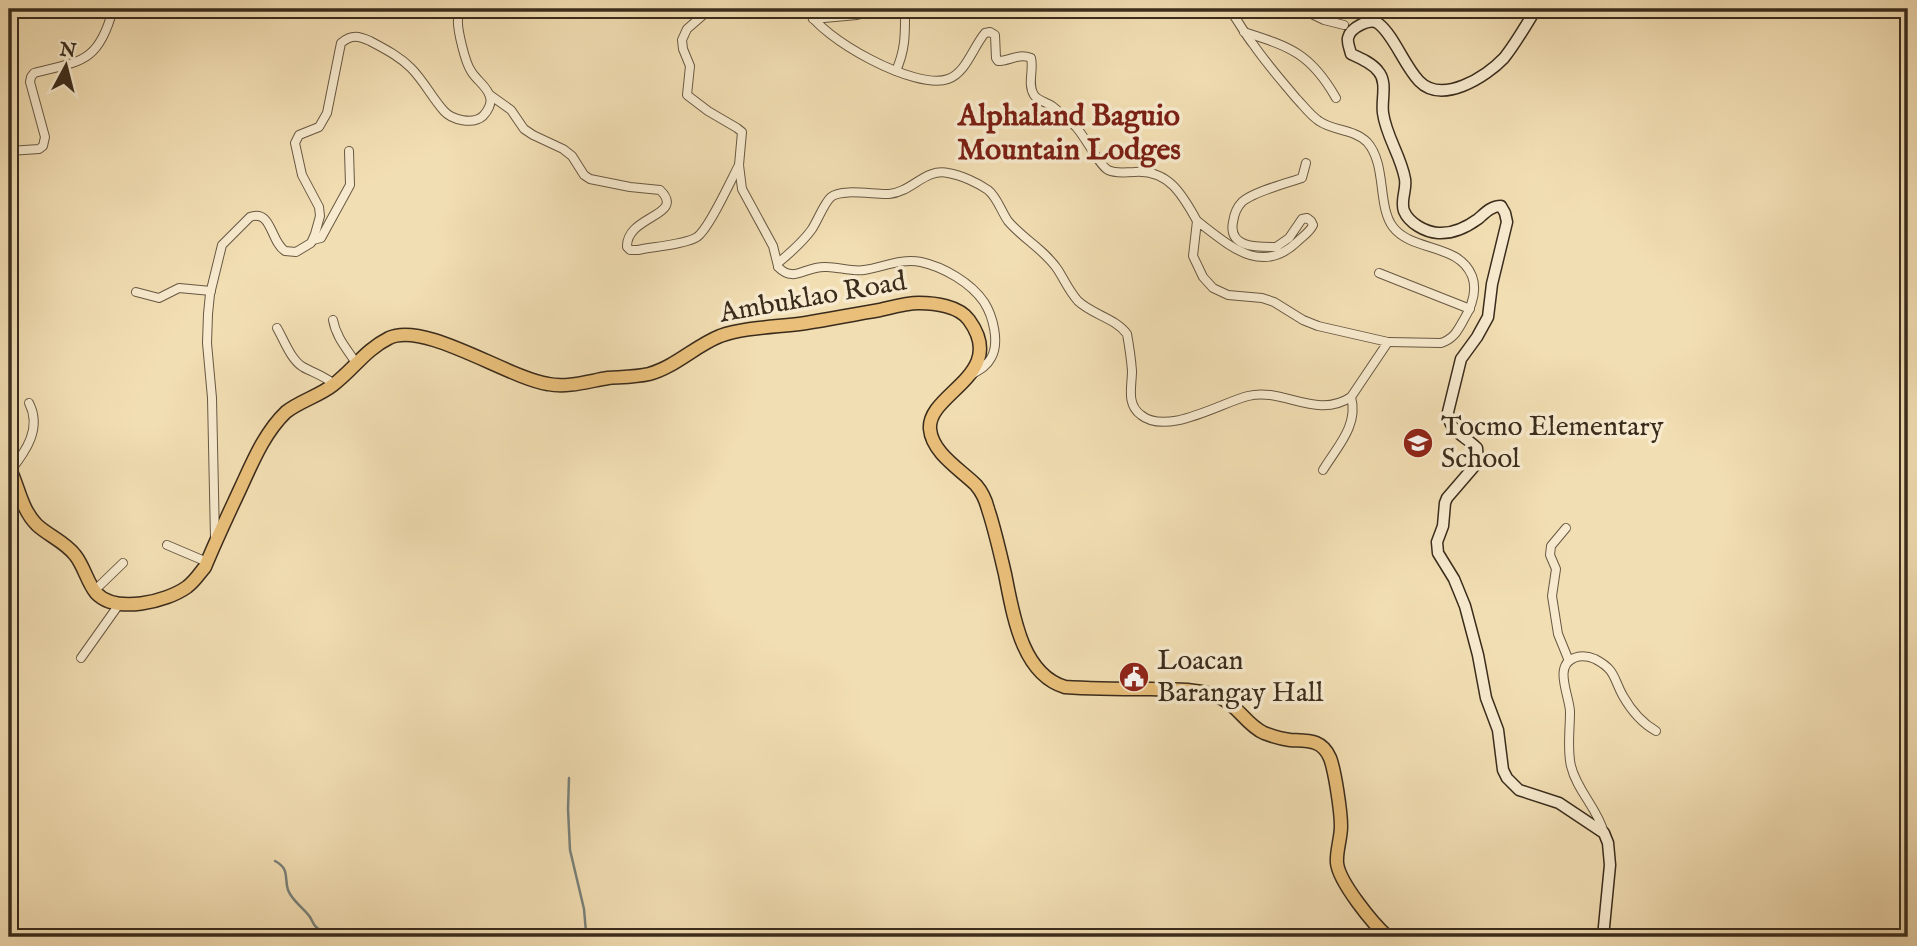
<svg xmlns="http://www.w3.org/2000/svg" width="1917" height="946" font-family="'IM FELL English',serif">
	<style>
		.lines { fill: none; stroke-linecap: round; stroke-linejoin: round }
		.stream { stroke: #78817a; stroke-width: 2.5 }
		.street-casing { stroke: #685842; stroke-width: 10 }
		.secondary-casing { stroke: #3a2c1c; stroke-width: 13 }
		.primary-casing { stroke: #3a2c1c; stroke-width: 15 }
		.street { stroke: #f7eace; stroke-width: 8 }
		.secondary { stroke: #f7eace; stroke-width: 10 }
		.primary { stroke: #e9bf7a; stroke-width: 12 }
		.labels { text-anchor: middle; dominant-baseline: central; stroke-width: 7; stroke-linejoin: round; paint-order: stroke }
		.street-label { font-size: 28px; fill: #3a2c1c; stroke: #f7eace }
		.poi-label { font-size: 28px; fill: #3a2c1c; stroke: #f7eace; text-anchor: start }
		.neighbourhood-label { font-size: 30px; font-weight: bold; fill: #7a1f14; stroke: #f7eace }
	</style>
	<rect width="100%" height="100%" fill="#f2deb3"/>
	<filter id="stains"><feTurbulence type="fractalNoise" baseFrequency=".00286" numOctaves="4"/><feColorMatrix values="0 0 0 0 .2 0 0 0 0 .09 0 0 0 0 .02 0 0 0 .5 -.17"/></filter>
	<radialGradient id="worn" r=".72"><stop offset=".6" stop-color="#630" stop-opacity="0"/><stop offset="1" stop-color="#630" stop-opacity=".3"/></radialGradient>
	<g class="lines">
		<g class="stream">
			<path d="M569 778 568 809 570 850 584 909 586 932 590 937"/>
			<path d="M275 861C290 869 284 877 288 890 292 901 304 908 310 917 312 920 313 924 316 927 320 931 325 933 329 937"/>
		</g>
		<g class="street-casing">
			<g id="street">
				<path d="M710 9 687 29 682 40 683 49 690 66 687 95 708 111 737 128 742 132 739 165 742 189 773 246 778 266"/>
				<path d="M807 9C820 38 916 91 948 79 966 73 973 47 985 33L990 32 995 35 996 58 998 61C1010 61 1018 53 1031 58 1034 70 1027 84 1034 95 1038 101 1046 102 1052 106 1060 112 1069 120 1076 127 1086 138 1099 165 1108 170 1116 174 1126 172 1134 172 1169 169 1183 196 1197 221"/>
				<path d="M1229 9C1238 20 1244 33 1253 44 1266 63 1281 80 1296 98 1303 105 1310 115 1319 121 1333 131 1354 129 1367 142 1387 164 1377 206 1393 227 1412 252 1459 243 1472 276 1478 292 1471 308 1463 321 1457 332 1453 339 1441 343L1388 342"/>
				<path d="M1301 9 1324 20 1344 25"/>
				<path d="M813 19 857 15 883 9"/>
				<path d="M1244 32C1291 47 1311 54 1336 98"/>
				<path d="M896 71C906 48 905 33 905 9"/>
				<path d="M490 95 511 110 524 129 533 135 563 149 572 156 584 175 590 179 630 187 660 190C687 216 626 215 627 247L630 250H638C652 247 687 244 697 237 709 229 731 180 739 165"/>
				<path d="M9 151 39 149 43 146 45 137 30 82 31 77 34 73C82 61 99 62 113 9"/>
				<path d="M313 240 321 238 350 185 349 151"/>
				<path d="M1379 273 1470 309"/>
				<path d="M136 292 159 298 179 288 211 291"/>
				<path d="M333 320C336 337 347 349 356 363"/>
				<path d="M277 328C284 340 291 360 303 367 314 373 324 376 334 384"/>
				<path d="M971 375C979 370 987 366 991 358 1000 343 993 316 984 302 971 283 944 267 921 262 901 258 884 267 864 270 853 272 838 267 827 267 805 265 795 284 778 267V263C790 253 803 242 812 229 818 220 824 203 831 197 842 188 875 195 889 194 912 192 925 168 948 173 961 175 978 183 988 190 997 197 1001 211 1008 221 1023 239 1045 250 1058 270 1065 281 1069 291 1078 301 1093 315 1115 318 1127 334 1129 345 1131 358 1132 371 1132 386 1126 404 1141 415 1167 436 1220 403 1248 396 1283 387 1316 420 1351 397L1388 342 1318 326 1303 320 1274 302 1262 298 1228 295 1213 288 1203 277 1193 256 1197 221C1229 245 1261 277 1298 241 1303 236 1310 232 1313 225L1311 221 1307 218 1302 219 1289 238 1276 247C1257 247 1228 248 1233 222 1234 215 1237 207 1242 202 1253 192 1287 183 1302 178L1306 163"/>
				<path d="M11 470C26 451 42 428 29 403"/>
				<path d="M1323 470C1337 447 1359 425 1351 397"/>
				<path d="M1566 528 1551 546 1550 555 1556 569 1552 596 1558 634 1569 661"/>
				<path d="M215 539 212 398 207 343 208 314 210 294 222 245 250 217C272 209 270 241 285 251L296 252 311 243 315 234 320 216 319 207 302 175 295 143 299 135 319 127 327 113 341 43C352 34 359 36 370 41 385 49 399 56 411 68 424 81 432 98 444 111 452 120 473 125 483 116 488 111 492 103 490 97 488 87 476 80 471 71 465 62 457 29 458 19 458 14 459 12 461 9"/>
				<path d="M167 545 207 562"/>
				<path d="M95 590 123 563"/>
				<path d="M81 658 120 603"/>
				<path d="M1604 833C1598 809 1577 791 1571 766 1567 749 1570 730 1570 712 1570 697 1553 666 1574 658 1581 655 1588 656 1595 659 1616 670 1613 678 1623 696 1631 710 1642 723 1656 731"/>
			</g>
		</g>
		<g class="secondary-casing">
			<path id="secondary" d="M1536 9C1526 25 1516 43 1504 58 1486 77 1442 105 1419 81 1404 65 1394 36 1379 24 1370 17 1350 28 1348 38 1347 43 1350 49 1351 54 1360 58 1372 63 1378 71 1388 82 1381 100 1383 113 1386 136 1401 156 1405 179 1407 190 1400 200 1404 211 1409 223 1425 232 1438 233 1453 234 1467 227 1478 219 1485 213 1491 206 1501 206L1505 213 1507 222 1492 284 1488 317 1477 337 1461 359 1448 412C1448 431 1465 436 1477 448L1478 462 1447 498 1445 503 1443 526 1437 542 1438 553 1454 579 1465 606 1478 655 1486 698 1498 730 1503 770 1507 778 1519 790 1559 803 1604 833 1608 843 1610 865 1603 937"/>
		</g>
		<g class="primary-casing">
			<path id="primary" d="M9 467C19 487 21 509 37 525 49 536 65 542 75 555 84 566 87 582 96 593 116 614 166 602 187 587 195 581 199 574 205 567 216 540 229 513 241 487 253 461 265 432 286 412 300 401 319 396 333 385 354 369 365 350 389 338 425 321 508 378 548 384 568 388 589 381 608 378 622 377 636 377 649 374 675 367 695 346 720 336 745 327 779 327 806 323 831 319 855 314 880 310 893 307 906 303 919 303 935 303 959 306 969 320 1009 375 927 393 930 429 932 453 961 470 976 485 982 492 986 501 988 509 995 530 1000 553 1005 574 1013 613 1021 674 1065 687 1094 689 1122 689 1151 689 1174 690 1197 688 1219 697 1238 705 1246 725 1264 733 1272 736 1282 739 1290 740 1308 741 1322 739 1330 758 1335 771 1341 812 1341 826 1341 839 1336 851 1337 863 1339 882 1373 924 1388 937"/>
		</g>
		<use href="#street" class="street"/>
		<use href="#secondary" class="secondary"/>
		<use href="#primary" class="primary"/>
	</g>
	<defs>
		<g id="school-disc" transform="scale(1.575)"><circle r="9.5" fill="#8f2418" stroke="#f7eace"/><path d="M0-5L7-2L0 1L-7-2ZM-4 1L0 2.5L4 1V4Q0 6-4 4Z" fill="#fff"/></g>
		<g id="civic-disc" transform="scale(1.575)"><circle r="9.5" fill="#8f2418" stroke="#f7eace"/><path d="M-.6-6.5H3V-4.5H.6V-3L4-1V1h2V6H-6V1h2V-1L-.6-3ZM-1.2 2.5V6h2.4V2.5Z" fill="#fff"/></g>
	</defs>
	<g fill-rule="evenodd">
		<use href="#school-disc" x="1418" y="443"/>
		<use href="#civic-disc" x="1134" y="677"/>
	</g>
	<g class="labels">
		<g class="street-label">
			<text transform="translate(813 298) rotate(-10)">Ambuklao Road</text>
		</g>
		<g class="poi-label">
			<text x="1441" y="427">Tocmo Elementary<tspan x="1441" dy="32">School</tspan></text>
			<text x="1157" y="661">Loacan<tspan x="1157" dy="32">Barangay Hall</tspan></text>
		</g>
		<g class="neighbourhood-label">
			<text x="1069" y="117">Alphaland Baguio<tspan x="1069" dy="34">Mountain Lodges</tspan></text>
		</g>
	</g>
	<rect width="1917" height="946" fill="none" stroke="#f2deb3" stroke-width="35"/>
	<rect x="10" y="10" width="1896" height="925" fill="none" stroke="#3a2c1c" stroke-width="3.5"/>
	<rect x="18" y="18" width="1882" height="911" fill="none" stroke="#3a2c1c" stroke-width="2"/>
	<g transform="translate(66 66) rotate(7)" stroke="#f7eace" stroke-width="5" paint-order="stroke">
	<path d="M0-5L12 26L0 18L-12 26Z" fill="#3a2c1c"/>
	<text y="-10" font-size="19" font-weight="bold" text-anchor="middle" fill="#3a2c1c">N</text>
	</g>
	<rect width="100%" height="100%" filter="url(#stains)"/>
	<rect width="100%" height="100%" fill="url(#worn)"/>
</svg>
